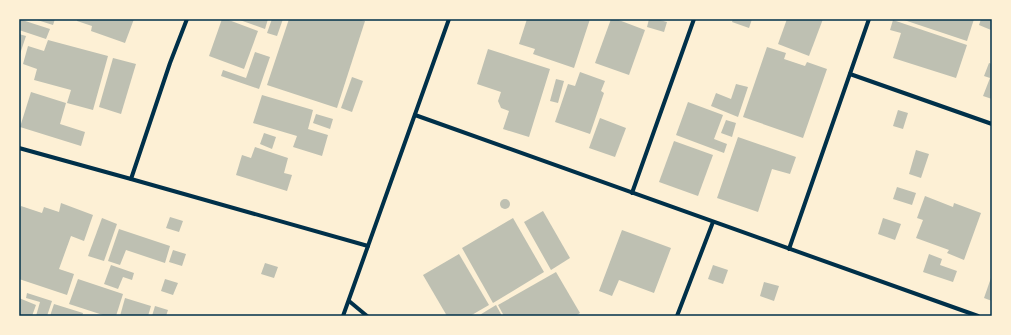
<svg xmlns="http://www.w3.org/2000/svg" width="1011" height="335" font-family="Roboto,sans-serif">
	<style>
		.building { fill: #bec0b2 }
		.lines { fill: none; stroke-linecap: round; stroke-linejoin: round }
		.minor { stroke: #003049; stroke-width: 4 }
		.neatline { fill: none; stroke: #003049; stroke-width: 1.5 }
	</style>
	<rect width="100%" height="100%" fill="#fdf0d5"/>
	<g class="building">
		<path d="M19 19 50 29 46 39 19 30Z"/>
		<path d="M34 19H55L53 25Z"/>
		<path d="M77 19H134L125 43 91 31 92 26 77 21Z"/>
		<path d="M222 19H226L258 31 244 69 209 56Z"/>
		<path d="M237 19H268L265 29Z"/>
		<path d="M272 19H283L277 36 267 33Z"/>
		<path d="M289 19H358L365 21 337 108 267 85Z"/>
		<path d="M527 19H590L574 68 533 54 535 49 519 44Z"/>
		<path d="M611 19H616L645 30 629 75 595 63Z"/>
		<path d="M649 19H656L667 22 664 32 647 27Z"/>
		<path d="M733 19H752L749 28 732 22Z"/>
		<path d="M787 19H823L809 56 778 44Z"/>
		<path d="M901 19H974L967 41Z"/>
		<path d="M981 19H992L991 30 979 25Z"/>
		<path d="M893 20 967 45 956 78 893 58 901 33 890 30Z"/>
		<path d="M19 34 26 36 19 57Z"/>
		<path d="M48 40 108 56 93 110 67 103 71 90 34 80 37 69 23 64 28 46 44 51Z"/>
		<path d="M767 47 786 53 784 59 805 66 807 62 827 69 803 138 743 117Z"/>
		<path d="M488 49 550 69 529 137 503 129 509 111 501 108 498 101 501 92 477 84Z"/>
		<path d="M255 52 270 57 259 89 221 76 223 70 246 78Z"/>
		<path d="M113 58 136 64 121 114 99 107Z"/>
		<path d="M989 63 992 64V99L983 96 990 78 984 76Z"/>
		<path d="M580 72 605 81 601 91 604 93 590 134 555 122 568 84 575 86Z"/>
		<path d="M352 77 363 81 352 112 341 108Z"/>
		<path d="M556 79 564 81 558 103 550 101Z"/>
		<path d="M736 84 748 87 738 117 711 106 716 93 731 99Z"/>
		<path d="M31 92 66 103 60 124 85 132 81 146 20 127Z"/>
		<path d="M262 95 313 110 308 129 328 135 322 156 293 147 297 136 253 123Z"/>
		<path d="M688 102 723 115 714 139 727 144 724 153 676 135Z"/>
		<path d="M898 110 908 113 903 129 893 126Z"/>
		<path d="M316 114 333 119 330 129 313 123Z"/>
		<path d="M600 118 626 128 615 157 589 148Z"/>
		<path d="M726 120 736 123 732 137 721 133Z"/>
		<path d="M264 133 276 137 272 149 260 144Z"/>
		<path d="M738 137 796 157 790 174 772 169 758 212 717 198Z"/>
		<path d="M674 141 713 155 698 196 659 182Z"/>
		<path d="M255 147 288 158 284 173 292 175 287 191 236 175 242 155 251 158Z"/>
		<path d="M916 150 929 154 921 178 909 174Z"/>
		<path d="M897 187 916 193 912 205 893 199Z"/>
		<path d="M925 196 953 207 954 203 981 213 964 260 947 253 949 250 916 238 923 220 917 218Z"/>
		<circle cx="505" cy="204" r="5"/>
		<path d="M61 203 93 215 84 241 71 236 59 269 74 274 67 295 19 279V212L21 206 42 213 44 207 59 212Z"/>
		<path d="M543 211 570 258 551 270 524 222Z"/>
		<path d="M170 217 183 221 179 232 166 228Z"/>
		<path d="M102 218 117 224 104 261 88 256Z"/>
		<path d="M513 218 544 272 493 303 462 248Z"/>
		<path d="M883 218 901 224 895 240 878 234Z"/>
		<path d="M119 229 170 246 165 263 126 250 120 265 108 261Z"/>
		<path d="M622 230 671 248 654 293 619 280 612 296 599 291Z"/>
		<path d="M173 250 186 254 182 266 169 262Z"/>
		<path d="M459 254 489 305 470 316H447L423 275Z"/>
		<path d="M929 254 942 259 940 265 957 271 953 282 923 272Z"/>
		<path d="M265 263 278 267 274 278 261 274Z"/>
		<path d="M111 265 134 273 132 280 123 277 118 289 104 284Z"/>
		<path d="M713 265 728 270 723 284 708 279Z"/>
		<path d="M556 272 580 313 575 316H504L498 305Z"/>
		<path d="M992 275V301L984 298Z"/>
		<path d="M78 279 123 294 116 316H106L69 304Z"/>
		<path d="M165 279 178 283 173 295 161 291Z"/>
		<path d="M764 282 779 286 774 301 760 296Z"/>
		<path d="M27 293 52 301 47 316H36L40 302 26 298Z"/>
		<path d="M19 298 36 305 32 316H19Z"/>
		<path d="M125 298 151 306 148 316H120Z"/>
		<path d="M54 304 83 313 82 316H50Z"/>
		<path d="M496 305 502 316H478Z"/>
		<path d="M155 306 168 310 166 316H152Z"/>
	</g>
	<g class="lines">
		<g class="minor">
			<path d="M850 74 992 124"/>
			<path d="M415 115 978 316"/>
			<path d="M19 148 131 179 368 246"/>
			<path d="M131 179 170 63 187 19"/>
			<path d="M632 193 694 19"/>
			<path d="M789 249 869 19"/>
			<path d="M349 301 367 316"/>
			<path d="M343 316 449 19"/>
			<path d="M677 316 713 222"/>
		</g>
	</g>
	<rect width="1011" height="335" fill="none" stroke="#fdf0d5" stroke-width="40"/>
	<rect x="20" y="20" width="971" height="295" class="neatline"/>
</svg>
